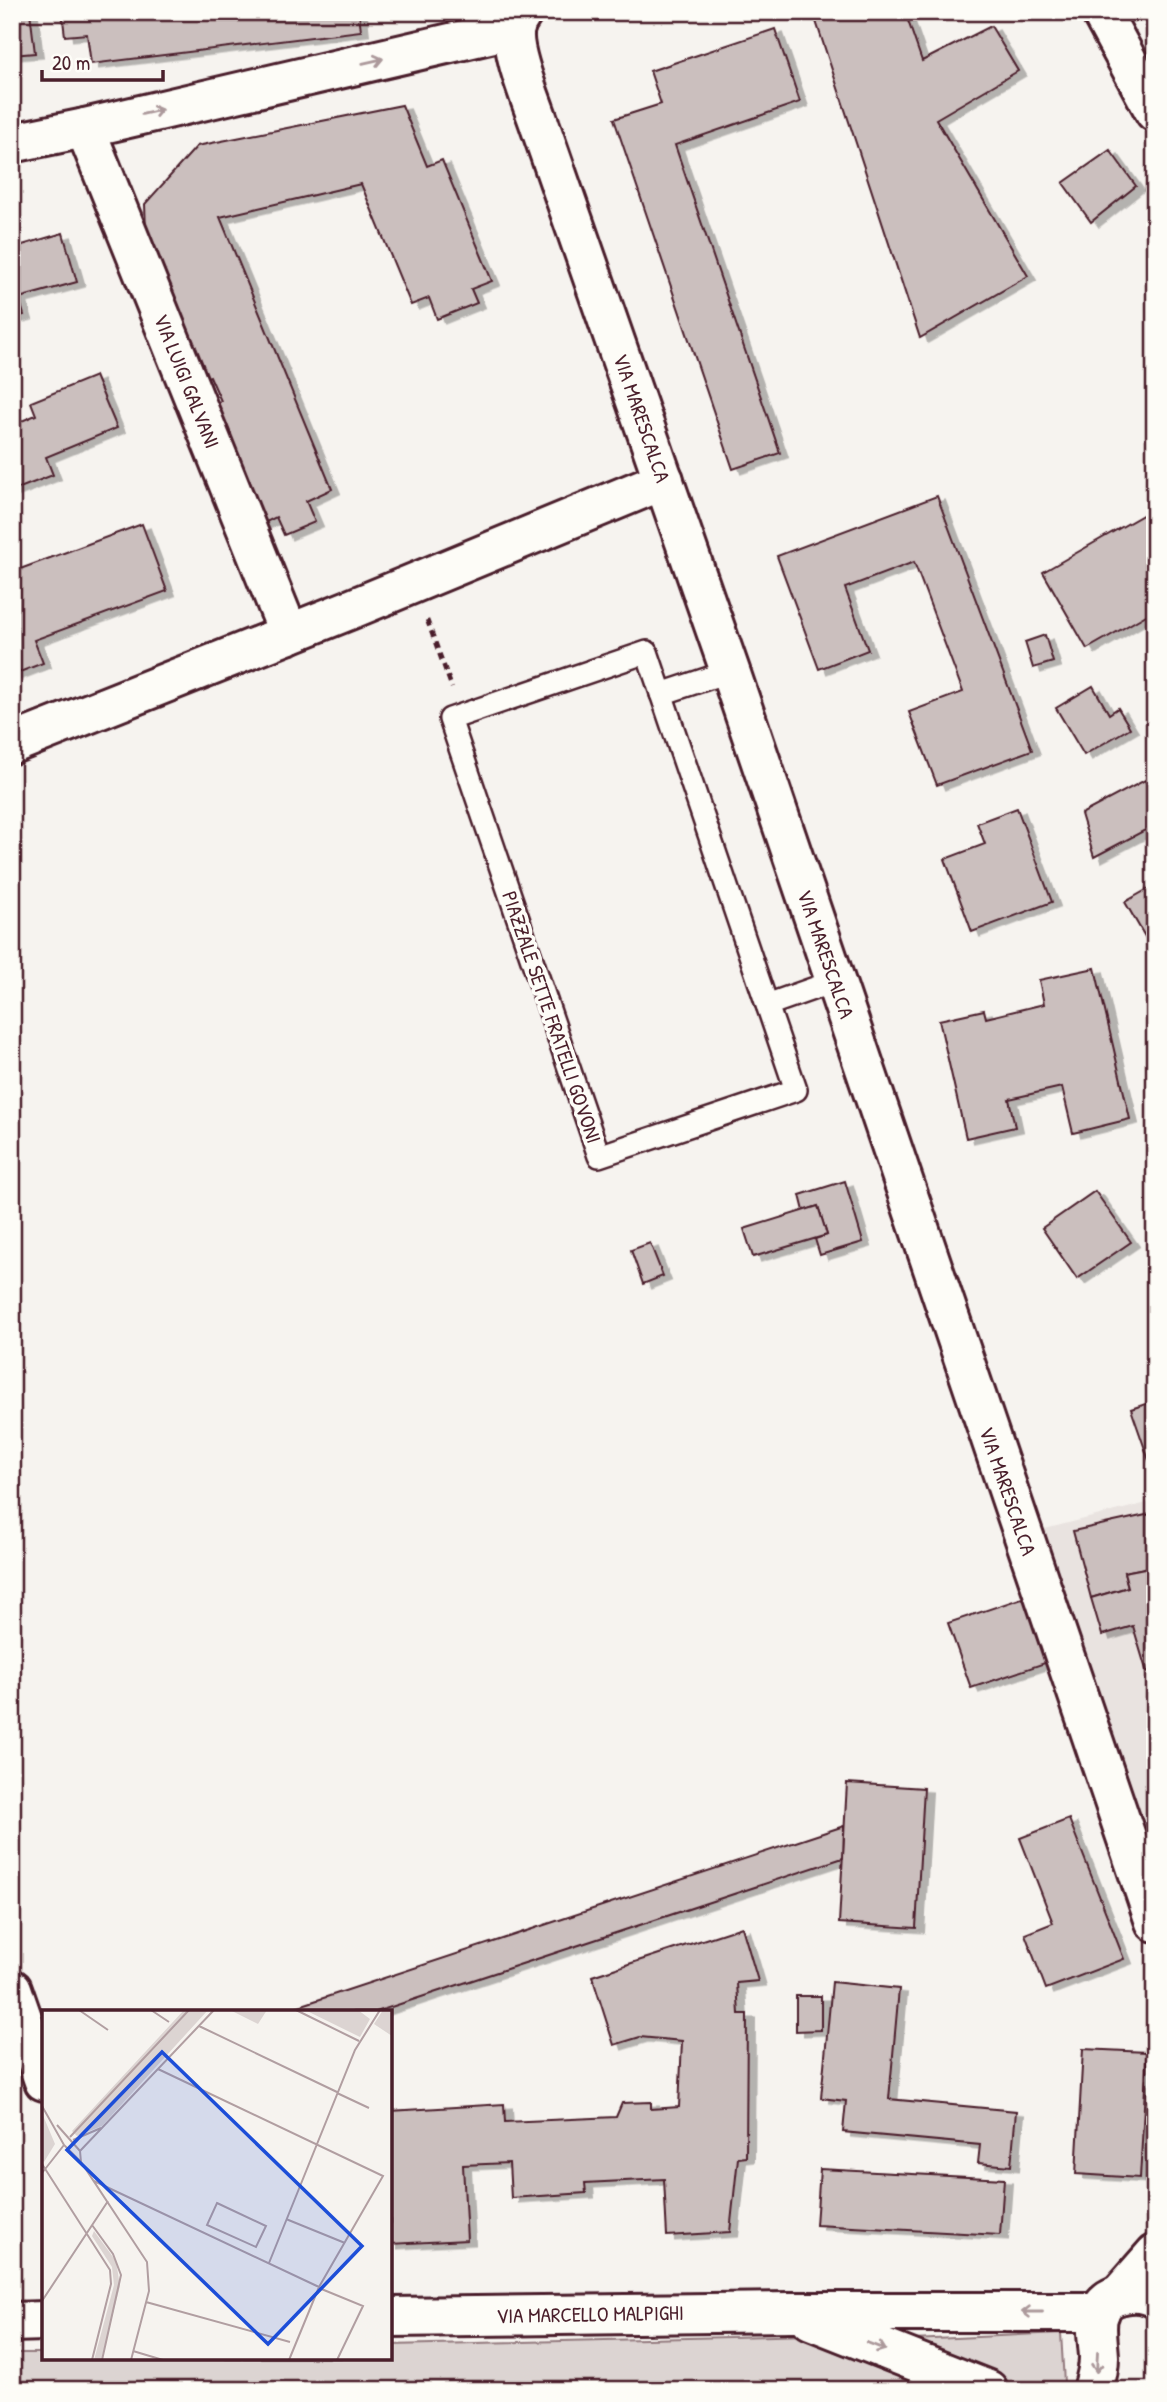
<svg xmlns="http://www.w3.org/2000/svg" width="1167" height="2402" font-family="'Patrick Hand',sans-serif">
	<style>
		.built { fill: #e9e3e0 }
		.green { fill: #dcd4d2; stroke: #937a7e; stroke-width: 2 }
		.building { fill: #cbbfbe; stroke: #4a1f2b; stroke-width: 2; filter: url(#shadow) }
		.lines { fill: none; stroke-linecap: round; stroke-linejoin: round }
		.service-casing { stroke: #4a1f2b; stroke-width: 26 }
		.minor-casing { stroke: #4a1f2b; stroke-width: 44 }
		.secondary-casing { stroke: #4a1f2b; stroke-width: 44 }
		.path { stroke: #4a1f2b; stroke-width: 4.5; stroke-dasharray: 7 5; stroke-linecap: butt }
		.service { stroke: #fdfcf7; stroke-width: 21 }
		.minor { stroke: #fdfcf7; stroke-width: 38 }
		.secondary { stroke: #fdfcf7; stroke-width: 38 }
		.oneway { stroke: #ac999b }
		.labels { text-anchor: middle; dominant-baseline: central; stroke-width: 7; stroke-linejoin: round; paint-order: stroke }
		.street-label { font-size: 21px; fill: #4a1f2b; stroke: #fdfcf7 }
		.inset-road { fill: none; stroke: #b19ea1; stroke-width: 2 }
		.view { fill: #1d4ed8; fill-opacity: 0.15; stroke: #1d4ed8; stroke-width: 3.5 }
		.inset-edge { fill: none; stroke: #4a1f2b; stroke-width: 3.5 }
	</style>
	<defs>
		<filter id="shadow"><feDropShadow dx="8" dy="4.5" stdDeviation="0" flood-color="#0004"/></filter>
	</defs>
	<rect width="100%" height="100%" fill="#f6f3ef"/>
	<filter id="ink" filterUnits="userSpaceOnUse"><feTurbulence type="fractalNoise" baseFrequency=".0143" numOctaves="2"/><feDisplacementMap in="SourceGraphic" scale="14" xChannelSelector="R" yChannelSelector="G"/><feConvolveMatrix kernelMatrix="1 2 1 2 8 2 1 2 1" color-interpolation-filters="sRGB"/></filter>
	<g filter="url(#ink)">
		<path class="built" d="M1155 1501V1859L1145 1861 1037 1531Z"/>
		<g class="green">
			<path d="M1061 2333 1064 2383 1059 2390H1025L890 2341Z"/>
			<path d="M813 2335 942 2390H12V2353H44V2358H390V2345Z"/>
		</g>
		<g class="building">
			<path d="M12 12H30L35 53 12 55Z"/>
			<path d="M62 12H359L361 31 91 64 87 34 65 36Z"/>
			<path d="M813 12H905L922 61 991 26 1018 71 936 119 1028 276 920 338Z"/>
			<path d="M775 29 800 102 675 145 780 453 733 469 614 119 661 104 650 71Z"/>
			<path d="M402 105 427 166 442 160 492 281 471 289 477 303 437 319 429 298 411 305 361 184 220 217 332 489 306 501 315 522 284 535 276 517 256 527 206 407 221 401 210 376 196 382 147 260 145 204 197 146Z"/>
			<path d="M1110 150 1136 186 1091 222 1063 183Z"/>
			<path d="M63 233 77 282 19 298 24 315 12 318V248Z"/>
			<path d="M95 376 117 428 46 457 53 475 12 491V425L36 415 31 402Z"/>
			<path d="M937 496 1032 750 937 785 909 712 963 692 914 562 845 588 868 650 819 669 777 556Z"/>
			<path d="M1155 508V610L1087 649 1043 572Z"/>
			<path d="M142 524 167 591 34 640 43 663 12 675V572Z"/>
			<path d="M1045 635 1053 662 1033 668 1025 642Z"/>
			<path d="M1093 686 1109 714 1118 708 1130 728 1084 755 1056 708Z"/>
			<path d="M1145 780 1155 799V825L1094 857 1081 814Z"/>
			<path d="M1017 808 1052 902 972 932 945 859 985 844 977 823Z"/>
			<path d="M1155 885V954L1125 902Z"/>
			<path d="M1095 968 1130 1119 1073 1133 1062 1087 1009 1099 1015 1127 966 1138 939 1020 984 1010 986 1018 1044 1004 1039 980Z"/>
			<path d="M845 1181 863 1242 820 1255 815 1239 827 1235 818 1206 804 1211 800 1195Z"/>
			<path d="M1095 1191 1131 1242 1077 1279 1042 1228Z"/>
			<path d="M818 1206 827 1235 753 1257 744 1229Z"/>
			<path d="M650 1243 663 1276 643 1284 631 1250Z"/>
			<path d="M1155 1401V1472H1153L1131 1409Z"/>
			<path d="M1155 1513V1566L1124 1572 1128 1587 1091 1598 1073 1531Z"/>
			<path d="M1155 1566V1661L1147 1673 1133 1626 1102 1635 1091 1598 1128 1587 1124 1572Z"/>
			<path d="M1031 1595 1054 1660 971 1688 948 1623Z"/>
			<path d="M847 1783 924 1788 916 1928 839 1923Z"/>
			<path d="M1069 1819 1124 1959 1046 1989 1025 1934 1053 1923 1020 1838Z"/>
			<path d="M844 1826 843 1858 376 2012H281Z"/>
			<path d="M742 1927 758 1981 737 1983 739 2014H747L746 2157 738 2158 730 2232 667 2236 664 2179 585 2183 586 2193 511 2198 509 2163 463 2165 467 2240 390 2244V2111L504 2104 505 2122 616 2117 622 2103 651 2102V2109L679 2107 682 2041 640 2037 614 2045 592 1976Z"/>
			<path d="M832 1982 899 1989 889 2099 1016 2111 1011 2166 978 2163 980 2145 843 2132 846 2101 821 2098Z"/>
			<path d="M796 1996H821V2030L796 2031Z"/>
			<path d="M1083 2049 1147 2052 1140 2178 1076 2174Z"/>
			<path d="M820 2169 1004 2179 1000 2235 816 2225Z"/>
		</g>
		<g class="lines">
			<g class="service-casing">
				<g id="service">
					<path d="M647 652 796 1090 599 1156 450 719Z"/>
					<path d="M661 694 730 671"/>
					<path d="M767 1005 835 981"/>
				</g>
			</g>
			<g class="minor-casing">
				<g id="minor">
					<path d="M523 12C520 17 516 22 515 27 509 49 533 104 540 126L730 671 1155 1922"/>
					<path d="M1101 12 1155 112"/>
					<path d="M85 128 289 634"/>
					<path d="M12 143 85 128 515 28"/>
					<path d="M12 744 349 610 664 480"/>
					<path d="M12 1989 44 2081"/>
					<path d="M390 2317 790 2312H1100"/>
					<path d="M811 2320 988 2390"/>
					<path d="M12 2322 44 2321"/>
				</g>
			</g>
			<g class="secondary-casing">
				<g id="secondary">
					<path d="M1119 2295 1155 2254"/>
					<path d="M1093 2390C1096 2380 1099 2367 1099 2357 1098 2334 1088 2301 1123 2294 1135 2292 1144 2292 1155 2298"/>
				</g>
			</g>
			<path class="path" d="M427 620 452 688"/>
			<use href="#service" class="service"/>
			<use href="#minor" class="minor"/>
			<use href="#secondary" class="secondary"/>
		</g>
		<defs><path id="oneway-shaft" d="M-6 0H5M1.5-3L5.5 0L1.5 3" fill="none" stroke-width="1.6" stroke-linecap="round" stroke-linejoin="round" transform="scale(1.75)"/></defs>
		<g class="oneway">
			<use href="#oneway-shaft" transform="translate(373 61) rotate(-13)"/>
			<use href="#oneway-shaft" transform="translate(152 112) rotate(-13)"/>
			<use href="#oneway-shaft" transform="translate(1032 2312) rotate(180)"/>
			<use href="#oneway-shaft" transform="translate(876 2346) rotate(21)"/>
			<use href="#oneway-shaft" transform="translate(1097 2362) rotate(93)"/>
		</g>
	</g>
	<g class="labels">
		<g class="street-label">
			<text transform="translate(187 381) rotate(68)">VIA LUIGI GALVANI</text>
			<text transform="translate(642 418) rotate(71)">VIA MARESCALCA</text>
			<text transform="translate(826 954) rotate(71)">VIA MARESCALCA</text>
			<text transform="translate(552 1017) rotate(71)">PIAZZALE SETTE FRATELLI GOVONI</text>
			<text transform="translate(1008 1491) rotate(71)">VIA MARESCALCA</text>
			<text transform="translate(590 2314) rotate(-1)">VIA MARCELLO MALPIGHI</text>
		</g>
	</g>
	<g transform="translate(42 2010)">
		<rect width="350" height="350" fill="#f6f3ef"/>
		<path d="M142 0H166L60 116 35 126 30 121ZM188 0H225L216 14ZM263 0H316L328 9 318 27ZM341 0H350V26L332 14ZM0 103 13 134 2 152 0 149ZM52 221 74 251 78 276 59 350H52L72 275 70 257 50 226Z" fill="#dcd4d2"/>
		<path class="inset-road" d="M37 0 66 20M109 0 127 12M254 0 317 31M157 16 295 82M116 59 341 166 277 277 247 350M295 83 327 98M0 96 22 135 39 152 105 252 107 281 89 350M15 115 38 141 39 152M28 127 147 0M31 130 59 118M38 141 172 0M0 154 68 260 69 274 50 350M0 163 22 135M52 171 277 277M175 193 224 216 214 237 165 215ZM244 209 303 233M50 215 71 244 79 265 60 350M227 253 313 40 338 0M277 278 321 296 295 350M0 291 66 191M104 292 248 332M91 341 121 350"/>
		<path class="view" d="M120 42 320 236 226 334 25 140Z"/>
		<rect width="350" height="350" class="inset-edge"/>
	</g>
	<rect width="1167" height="2402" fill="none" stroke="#fdfcf7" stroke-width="42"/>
	<rect x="21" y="21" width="1125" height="2360" fill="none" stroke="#4a1f2b" stroke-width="2.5" filter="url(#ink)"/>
	<path d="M42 70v10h121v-10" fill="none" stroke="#4a1f2b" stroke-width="3.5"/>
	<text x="52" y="70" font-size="21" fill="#4a1f2b" stroke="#fdfcf7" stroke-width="5" paint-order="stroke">20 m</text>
</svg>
